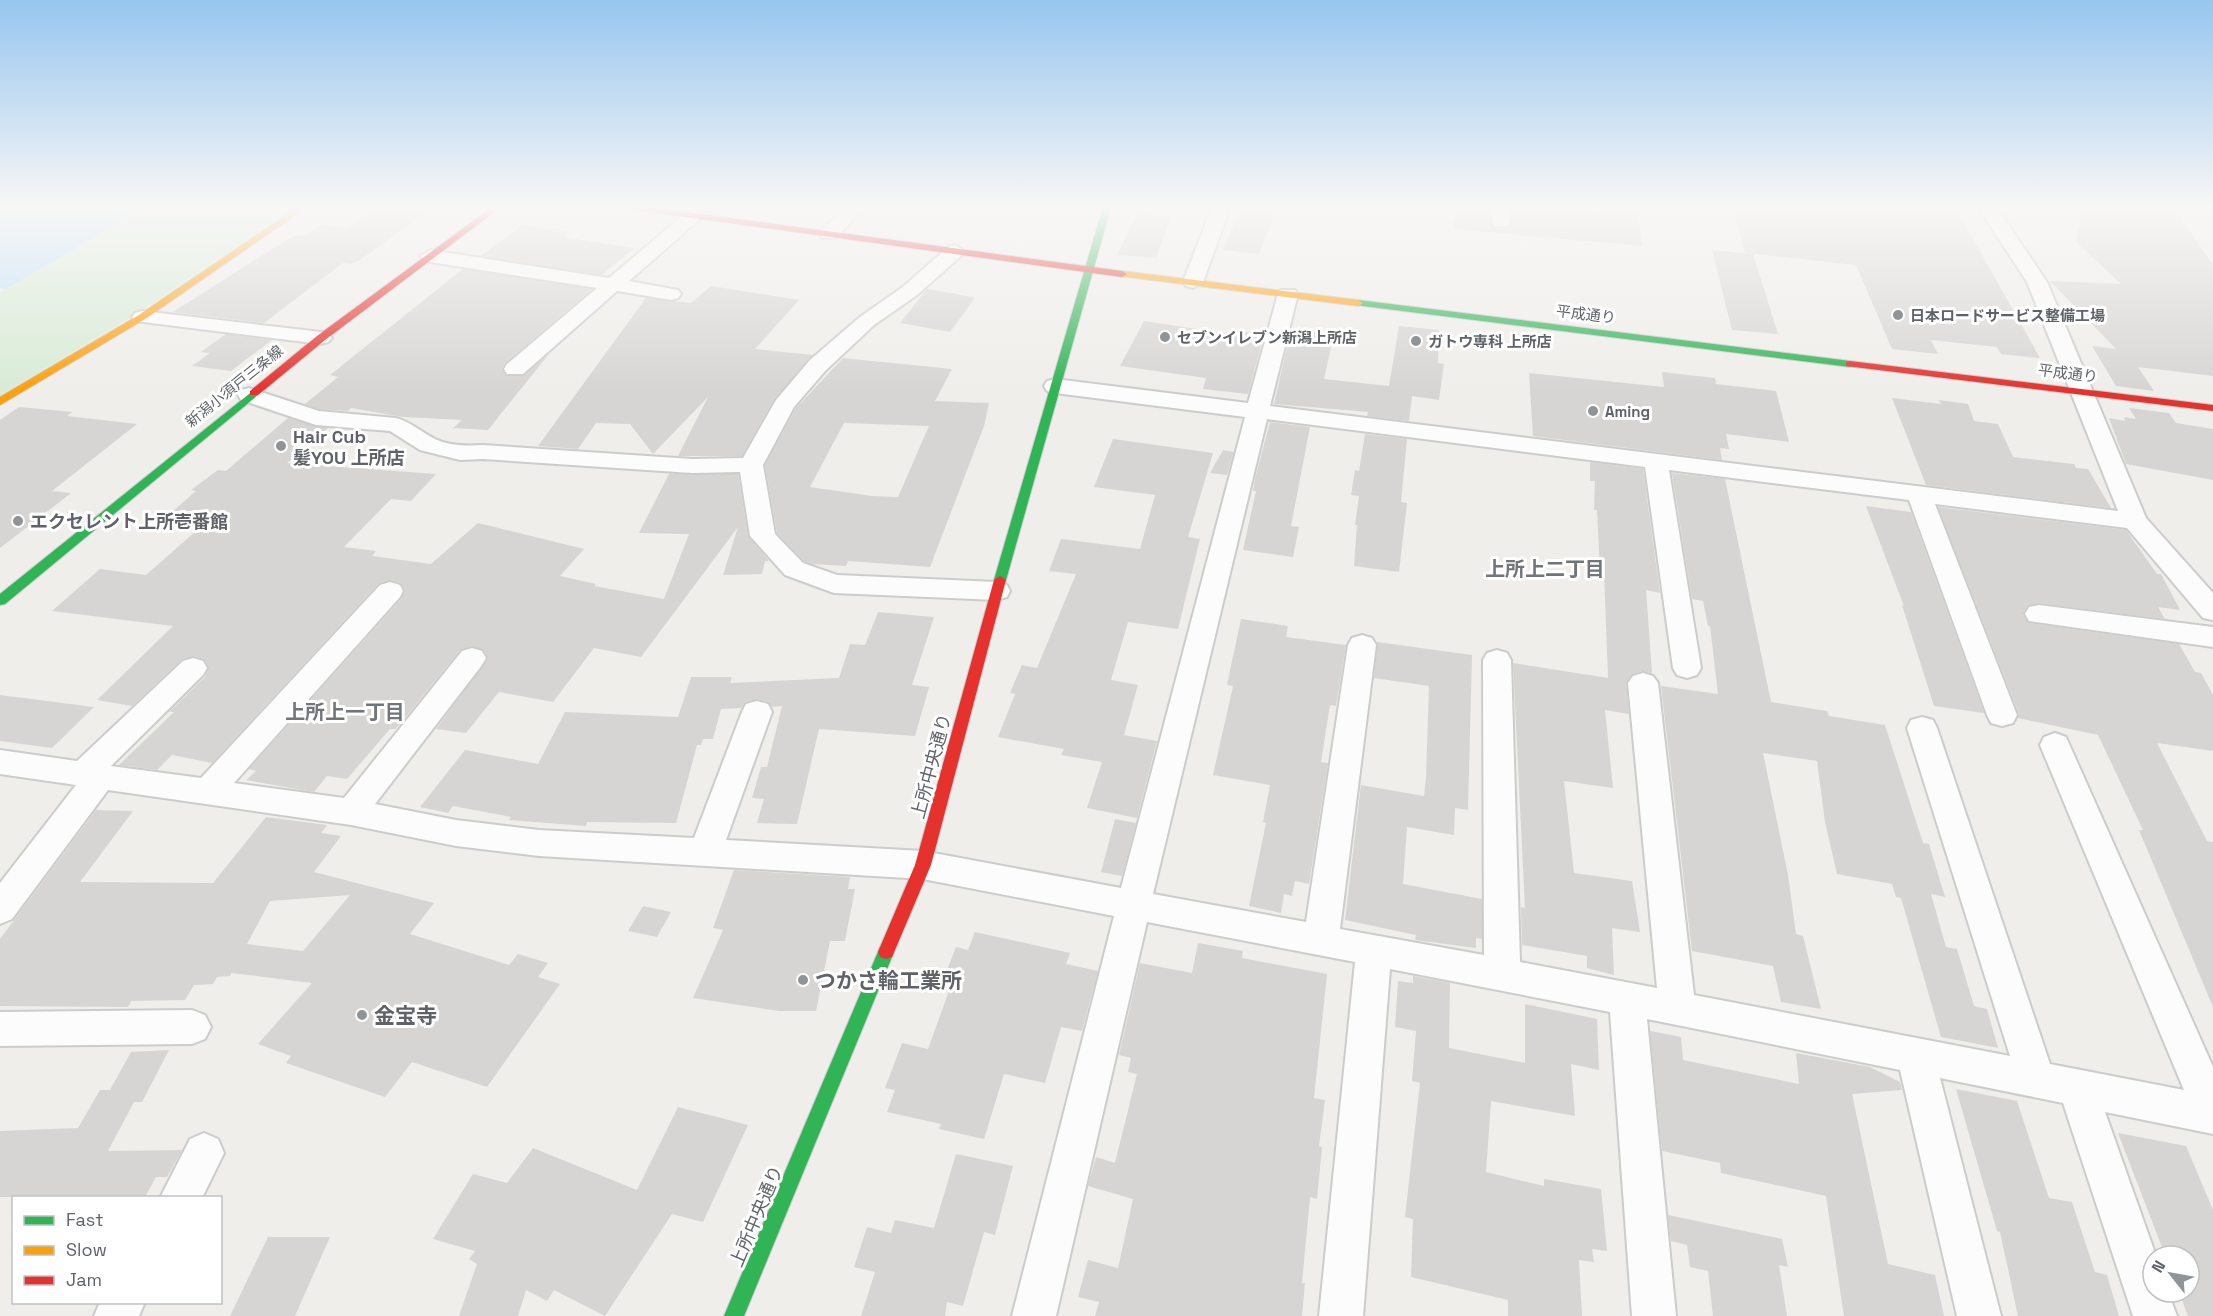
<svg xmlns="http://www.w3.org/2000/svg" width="2213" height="1316" font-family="'Space Grotesk','Noto Sans JP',sans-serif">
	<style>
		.green { fill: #d8ebd6 }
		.water { fill: #bfe0f9 }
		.building { fill: #d6d5d3; fill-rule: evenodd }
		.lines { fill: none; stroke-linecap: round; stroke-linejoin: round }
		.street-casing { stroke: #cbcccc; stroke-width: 4 }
		.fast-casing { stroke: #cacacb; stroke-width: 2 }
		.slow-casing { stroke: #cacacb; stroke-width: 2 }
		.jam-casing { stroke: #cacacb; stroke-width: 2 }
		.street { fill: #fdfcfc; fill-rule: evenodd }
		.fast { fill: #30b455; fill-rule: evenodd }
		.slow { fill: #ff9f0a; fill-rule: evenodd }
		.jam { fill: #e5322d; fill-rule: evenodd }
		.poi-dot { fill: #919496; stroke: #fff; stroke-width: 2 }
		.labels { text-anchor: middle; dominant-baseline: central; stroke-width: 6; stroke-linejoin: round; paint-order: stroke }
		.far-street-label { font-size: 15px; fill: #5f6368; stroke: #fff }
		.far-poi-label { font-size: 15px; font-weight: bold; fill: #5f6368; stroke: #fff; text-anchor: start }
		.poi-label { font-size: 18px; font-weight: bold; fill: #5f6368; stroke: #fff; text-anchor: start }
		.street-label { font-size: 18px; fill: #5f6368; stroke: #fff }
		.neighbourhood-label { font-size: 20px; font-weight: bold; fill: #70757a; stroke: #fff }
		.near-poi-label { font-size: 21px; font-weight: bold; fill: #5f6368; stroke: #fff; text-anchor: start }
	</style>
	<rect width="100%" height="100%" fill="#efeeea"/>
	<path class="green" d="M145 207H295L135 315 0 395V292Z"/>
	<path class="water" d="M0 207H145L6 289 0 288Z"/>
	<g class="building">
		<path d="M381 207H434L360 260 351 264 343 263 264 323 173 312 288 239 296 235 305 236 322 225 348 228Z"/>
		<path d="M1241 207H1277L1259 254 1223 250Z"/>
		<path d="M1456 207H1490V222L1495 228 1509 227 1512 222V207H1536L1537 210 1603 215V207H1637L1642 246 1453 229Z"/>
		<path d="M1733 207H1839L1912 213 1908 207H1955L2040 358 2001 354 1997 347 1931 340 1938 354 1892 349 1856 265 1745 253Z"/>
		<path d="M2082 207H2173L2213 265V376L2138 367 2154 391 2116 386 2092 346 2116 349 2050 281 2121 284 2076 242Z"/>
		<path d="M1137 213 1171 217 1156 258 1117 255Z"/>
		<path d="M523 225 570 232 563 237 635 248 602 275 480 256Z"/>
		<path d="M1712 250 1753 254 1778 334 1732 330Z"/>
		<path d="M463 269 592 289 505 363 502 368 505 375 523 376 549 354 488 430 453 428 462 420 403 417 351 408 348 411 319 409 305 404 338 377 330 375Z"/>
		<path d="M711 286 799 300 755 349 813 355 774 399 742 456H678L708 397 653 454 630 424 596 423 578 449 538 446 646 298 691 303Z"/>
		<path d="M927 289 957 294 975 298 950 332 900 323Z"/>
		<path d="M1144 321 1230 334 1232 330 1264 335 1248 394 1203 389 1206 378 1120 366Z"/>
		<path d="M1399 326 1439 330 1438 363 1444 364 1439 400 1412 396 1409 421 1367 416 1368 412 1274 404 1289 338H1293L1296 330 1334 334 1324 379 1389 386Z"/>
		<path d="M226 334 272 340 231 371 192 366 210 353 201 352Z"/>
		<path d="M843 358 952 369 935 401 989 403 984 426 930 567 848 561 846 566 812 564 804 561 777 533 765 465 796 408ZM844 423 929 426 898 497 872 496 810 487Z"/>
		<path d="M1662 372 1715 378 1716 384 1776 391 1789 442 1726 434 1729 449 1720 448 1722 460 1533 436 1529 373 1664 387Z"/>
		<path d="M1892 398 1941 404 1939 400 1968 404 1974 421 1998 424 2013 457 2074 464 2076 468 2088 469 2111 508 1926 485Z"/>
		<path d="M19 407 72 412 67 416 137 424 52 491 71 493 0 548V420Z"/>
		<path d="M2129 408 2169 413 2176 423 2213 429V480L2126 464 2109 418 2125 421 2124 417 2136 419Z"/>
		<path d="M288 418 328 428 287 463 436 474 411 501 391 499 344 547 376 551 372 556 431 564 478 523 584 549 560 576 596 584 594 586 664 599 689 534 639 533 669 474H738L748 536 769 561H765L762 574 723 575 738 527 641 657 594 648 553 702 499 692 466 733 436 729 488 659 484 650 471 646 460 650 401 723 395 729H390L347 779 327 776 314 792 246 780 256 771 249 769 402 598 405 590 401 583 391 580 379 583 212 763 172 755 157 770 119 765 174 712H169L205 677 209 667 204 659 194 656 182 659 132 706 97 700 173 626 52 611 100 569 146 575 213 516 173 511 196 491 191 490 218 470 226 471Z"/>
		<path d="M1270 422 1310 427 1291 526 1299 527 1293 557 1243 550 1256 491H1253L1255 479Z"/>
		<path d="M1365 434 1407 439 1401 502 1407 503 1399 572 1354 566 1357 525H1355L1359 496 1351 495 1355 470 1359 471Z"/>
		<path d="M1113 439 1213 453 1188 537 1200 539 1178 629 1128 622 1111 680 1138 685 1124 735 1157 741 1137 818 1087 808 1102 762 1061 755 1064 749 998 737 1015 694 1010 693 1022 665 1037 668 1076 574 1049 571 1061 539 1140 549 1155 495 1094 487Z"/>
		<path d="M1223 450 1234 452 1227 475 1210 473Z"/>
		<path d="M1590 462 1643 469 1660 593 1646 590 1652 673 1642 671 1632 674 1626 682 1629 714 1605 710 1613 788 1564 781 1574 873 1632 881 1640 932 1612 928 1614 975 1587 968V956L1522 945 1521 907 1525 908 1513 663 1608 678 1604 572 1600 571 1597 510H1594L1595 481H1590Z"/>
		<path d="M1672 473 1725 479 1771 702 1827 711 1829 716 1885 725 1923 843 1929 844 1945 897 1931 894 1946 947 1957 949 1974 1006 1987 1009 1998 1048 1941 1037 1901 898 1896 897 1892 884 1837 874 1825 822 1817 761 1763 753 1788 875 1796 934 1803 936 1821 1009 1781 1002 1773 966 1692 951 1661 686 1718 694 1710 626H1708L1703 601 1692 599Z"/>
		<path d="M1866 506 1911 512 1984 713 1934 706 1902 605 1904 606Z"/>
		<path d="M1938 507 2126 530 2157 574H2161L2177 604 2180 610 2158 607 2165 619 2039 603 2027 606 2023 615 2029 623 2179 644 2195 672 2201 673 2213 695V751L2157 743 2207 841 2213 842V1007L2139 830H2143L2098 735 2018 718 2019 714Z"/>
		<path d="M878 612 934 617 912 685 929 687 915 736 819 729 797 824 757 823 764 799 752 798 761 767H767L782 706 772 707 769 702 758 699 745 702 741 708 721 709 713 739H703L701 745H697L676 823 587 822 586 826 509 820 511 817 453 806 448 813 420 807 465 750 538 764 565 712 678 717 691 677H732L730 683 839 678 850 644 865 645Z"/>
		<path d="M1241 619 1288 626 1286 637 1346 645 1336 706 1330 705 1321 762 1328 763 1309 884 1295 881 1292 896 1284 894 1281 913 1249 906 1266 823 1263 822 1270 785 1213 775 1233 686 1227 685Z"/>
		<path d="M1377 642 1472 655 1468 810 1455 808 1454 835 1407 827 1403 884 1482 899V939L1476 938V948L1415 940 1416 935 1345 920 1361 785 1424 796 1426 778 1429 686 1374 678Z"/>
		<path d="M0 695 94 707 52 748 0 741Z"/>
		<path d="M96 810 133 811 80 882 213 883 266 817 327 825 321 833 341 836 314 872 434 903 410 934 509 965 518 954 548 963 538 977 560 984 487 1087 412 1062 385 1097 286 1063 291 1056 258 1044 312 983 231 973 230 976 217 977 213 984 194 985 185 1000 131 1001 128 1007 0 1006V939ZM350 895 303 951 247 944 270 901Z"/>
		<path d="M1115 819 1136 823 1122 876 1101 872Z"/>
		<path d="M734 870 850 877 848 889H855L845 941H830L816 1011H779L693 998 723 930 713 928Z"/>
		<path d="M643 906 671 912 657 937 628 931Z"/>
		<path d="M975 932 1070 953 1066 964 1098 971 1082 1031 1061 1027 1045 1083 1004 1074 984 1139 939 1129 941 1124 887 1112 895 1090 885 1088 902 1043 928 1049 949 991 940 988 956 947 968 950Z"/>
		<path d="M1198 943 1243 951 1242 958 1327 974 1314 1098 1325 1100 1319 1146 1322 1147 1317 1199 1310 1197 1302 1283H1305L1302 1316H1095L1099 1302 1078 1297 1088 1260 1118 1268 1133 1199 1088 1186 1096 1157 1115 1163 1137 1074 1128 1072 1131 1058 1119 1055 1140 963 1192 973Z"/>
		<path d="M1413 976 1450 983 1449 1048 1525 1063V1004L1597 1019 1599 1070 1571 1064 1575 1116 1491 1101 1486 1172 1544 1186V1179L1601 1189 1607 1251 1592 1249 1594 1262 1579 1260 1582 1316H1508V1300L1411 1277 1413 1219 1405 1217 1420 1083 1412 1081 1416 1031 1395 1027 1398 981 1413 983Z"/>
		<path d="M1650 1031 1681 1037 1683 1060 1799 1084 1796 1053 1870 1067 1900 1082 1902 1090 1852 1094 1888 1264 1935 1275 1944 1316H1844L1826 1196 1721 1173 1720 1163 1662 1151Z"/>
		<path d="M169 1050 142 1102H134L108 1151 182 1150 167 1177H156L145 1197H0V1131L78 1128 100 1090H110L131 1052Z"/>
		<path d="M1956 1089 2017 1101 2049 1198 2072 1202 2095 1272 2107 1275 2119 1316H2018L2000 1232 1997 1231Z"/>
		<path d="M678 1107 748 1125 703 1222 672 1214 605 1316 554 1290 547 1301 526 1290 518 1316H459L477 1264 469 1259 475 1251 433 1239 473 1174 507 1183 533 1148 637 1190Z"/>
		<path d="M2118 1133 2186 1146 2213 1210V1316H2188L2179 1292H2189V1256L2165 1255Z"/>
		<path d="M956 1154 1013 1166 995 1235 984 1232 963 1306 947 1302 945 1316H861L875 1272 854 1267 867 1227 891 1233 895 1220 934 1228Z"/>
		<path d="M1668 1215 1782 1239 1788 1267 1779 1265 1787 1316H1713L1708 1271 1690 1267 1687 1245 1671 1241Z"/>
		<path d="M268 1237H330L295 1316H230Z"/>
	</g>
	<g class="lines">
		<g class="street-casing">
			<g id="street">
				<path d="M846 207H865L836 238H822L820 234 822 230Z"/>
				<path d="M1212 207H1230L1203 282 1193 288 1186 286 1183 282Z"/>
				<path d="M1492 207H1510V222L1507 226H1495L1492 222Z"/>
				<path d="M1978 207H1996L2047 282 2146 518 2213 593V620L2203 618 2127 528 1935 504 2017 715 2013 723 2002 726 1991 723 1987 715 1909 500 1669 470 1701 668 1697 675 1687 678 1677 675 1673 668 1645 467 1267 419 1153 894 1306 922 1348 645 1352 638 1362 635 1372 638 1376 645 1340 929 1484 955 1483 660 1487 653 1497 650 1507 653 1511 660 1520 962 1657 988 1628 683 1633 676 1643 673 1653 676 1658 683 1694 995 2010 1056 1907 728 1911 720 1922 717 1933 720 1937 728 2050 1064 2184 1090 2040 745 2044 737 2055 733 2066 737 2213 1067V1134L2105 1112 2156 1256H2153V1292H2168L2177 1316H2133L2063 1103 1940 1078 2001 1316H1957L1900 1070 1647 1019 1676 1316H1632L1610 1012 1390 969 1363 1316H1319L1355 962 1147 922 1056 1316H1012L1114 916 923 879 539 856 456 846 351 825 108 790 12 919 0 924V883L76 785 0 774V750L77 761 183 661 193 658 203 661 207 668 203 675 111 766 201 778 380 585 390 582 400 585 403 591 400 597 234 783 344 798 462 651 472 648 482 651 486 658 482 665 375 804 456 820 539 830 694 838 742 712 746 704 757 701 768 704 772 712 726 840 923 851 1121 888 1245 417 1055 393 1047 391 1044 386 1047 381 1055 379 1248 403 1278 294 1281 290H1295L1298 294 1270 406 2118 511 2027 282Z"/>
				<path d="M694 210 703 215 700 219 629 281 678 290 681 294 678 298 671 300 617 291 523 374H507L504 369 507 364 597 288 430 262 420 256 430 250 609 278 688 211Z"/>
				<path d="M955 245 964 251 962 255 917 295 874 325 826 370 794 407 763 465 775 534 803 563 837 575 997 582 1007 585 1010 591 1007 597 997 600 834 593 785 575 750 536 740 472 692 473 483 459 460 460 420 450 390 431 316 425 241 400 238 395 241 390 249 388 319 411 396 418C411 422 421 432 435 439 450 446 467 446 483 445L692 459 743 458 776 400 810 360 860 317 903 287 948 247Z"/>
				<path d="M142 311 321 332 328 334 332 338 328 342 321 344 135 321 132 317 135 313Z"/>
				<path d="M2039 605 2213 627V647L2029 621 2025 614 2029 607Z"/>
				<path d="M192 1010 205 1015 211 1027 205 1039 192 1044 0 1046V1012Z"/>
				<path d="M204 1133 218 1139 224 1153 202 1198H160L190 1139Z"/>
				<path d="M100 1302H145L139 1316H94Z"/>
			</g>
		</g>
		<g class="fast-casing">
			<g id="fast">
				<path d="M1103 207H1111L1006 580 1004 583H996L994 580Z"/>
				<path d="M1358 300 1850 361 1855 364 1850 367 1355 305 1353 303Z"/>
				<path d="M254 390 258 391V395L5 604 0 605V594Z"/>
				<path d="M886 945 892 947 894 952 744 1316H724L878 952 880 947Z"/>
			</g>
		</g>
		<g class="slow-casing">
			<g id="slow">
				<path d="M298 207H307L145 319 0 405V397L139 315Z"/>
				<path d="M1122 271 1358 300 1363 303 1358 306 1119 276V272Z"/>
			</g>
		</g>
		<g class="jam-casing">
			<g id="jam">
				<path d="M492 207H501L325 340 258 395H250V391L317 336Z"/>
				<path d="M630 207H650L1122 271 1127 274 1122 277 634 210Z"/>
				<path d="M1850 361 2213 405V411L1846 366V362Z"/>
				<path d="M1000 576 1006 580 931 865 892 957 886 959 880 957 878 952 915 865 994 580Z"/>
			</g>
		</g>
		<use href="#street" class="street"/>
		<use href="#fast" class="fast"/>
		<use href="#slow" class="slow"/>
		<use href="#jam" class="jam"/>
	</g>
	<linearGradient id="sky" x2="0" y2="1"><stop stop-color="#97c6ef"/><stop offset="0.53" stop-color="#f8f7f6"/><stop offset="1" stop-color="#f8f7f6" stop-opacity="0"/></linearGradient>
	<rect width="2213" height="391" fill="url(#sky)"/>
	<g class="poi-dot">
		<circle cx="1898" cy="315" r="6"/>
		<circle cx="1165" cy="337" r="6"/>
		<circle cx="1416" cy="341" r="6"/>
		<circle cx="1593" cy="411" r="6"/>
		<circle cx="281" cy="446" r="6"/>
		<circle cx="18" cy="521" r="6"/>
		<circle cx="803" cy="980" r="6"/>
		<circle cx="362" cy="1015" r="6"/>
	</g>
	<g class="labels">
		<g class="far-street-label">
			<text transform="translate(1586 314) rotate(7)">平成通り</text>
			<text transform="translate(2068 373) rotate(7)">平成通り</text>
			<text transform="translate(234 386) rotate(-39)">新潟小須戸三条線</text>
		</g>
		<g class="far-poi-label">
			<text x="1910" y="315">日本ロードサービス整備工場</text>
			<text x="1177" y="337">セブンイレブン新潟上所店</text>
			<text x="1428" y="341">ガトウ専科 上所店</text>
			<text x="1605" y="411">Aming</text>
		</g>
		<g class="poi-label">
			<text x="293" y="436">Hair Cub<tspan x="293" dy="21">髪YOU 上所店</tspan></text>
			<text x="30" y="521">エクセレント上所壱番館</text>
		</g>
		<g class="street-label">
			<text transform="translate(931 766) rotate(-75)">上所中央通り</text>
			<text transform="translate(756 1216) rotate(-67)">上所中央通り</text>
		</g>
		<g class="neighbourhood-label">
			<text x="1545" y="569">上所上二丁目</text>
			<text x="345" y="712">上所上一丁目</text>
		</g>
		<g class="near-poi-label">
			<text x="815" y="980">つかさ輪工業所</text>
			<text x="374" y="1015">金宝寺</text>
		</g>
	</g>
	<rect x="12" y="1196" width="210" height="108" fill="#ffffff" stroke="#bfc1c3" stroke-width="1.5"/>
	<rect x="24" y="1216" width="30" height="9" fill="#30b455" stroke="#bfc1c3" stroke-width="1.5"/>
	<text x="66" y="1226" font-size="18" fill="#5f6368">Fast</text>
	<rect x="24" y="1246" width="30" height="9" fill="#ff9f0a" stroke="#bfc1c3" stroke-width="1.5"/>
	<text x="66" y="1256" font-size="18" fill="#5f6368">Slow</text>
	<rect x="24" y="1276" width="30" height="9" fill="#e5322d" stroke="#bfc1c3" stroke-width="1.5"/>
	<text x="66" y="1286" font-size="18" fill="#5f6368">Jam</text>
	<g transform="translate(2171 1274) rotate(301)"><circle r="28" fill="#ffffff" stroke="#bfc1c3" stroke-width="1.5"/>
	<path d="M0-4.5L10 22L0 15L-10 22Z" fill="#919496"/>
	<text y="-9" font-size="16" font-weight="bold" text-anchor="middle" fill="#5f6368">N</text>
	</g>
</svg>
